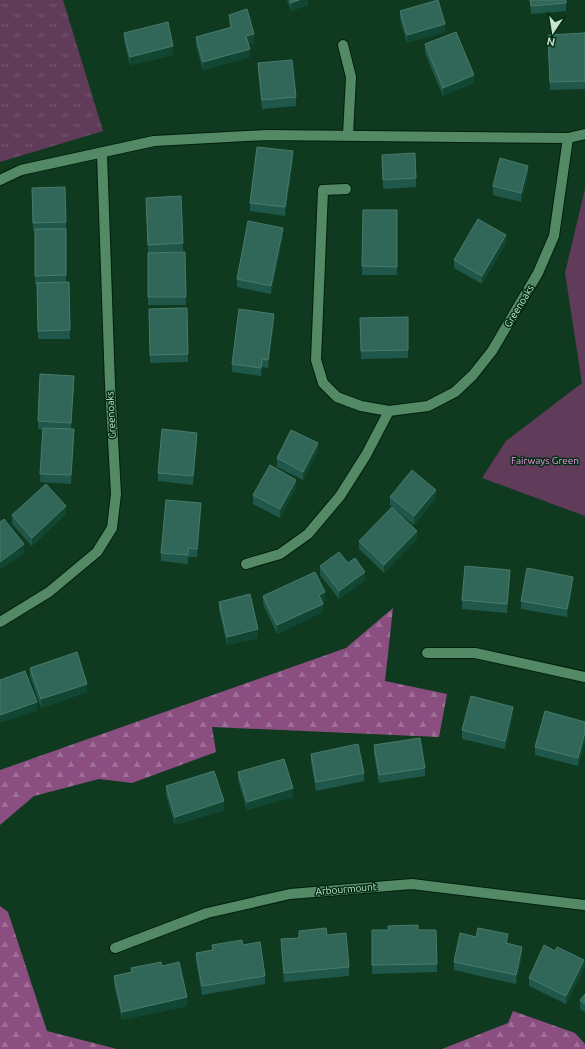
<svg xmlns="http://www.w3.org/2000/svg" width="585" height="1049" font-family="Ubuntu,sans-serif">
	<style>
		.grass { fill: url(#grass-tufts) }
		.forest { fill: url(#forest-firs) }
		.park { fill: #613b5a }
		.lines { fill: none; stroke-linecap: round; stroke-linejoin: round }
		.street-casing { stroke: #021e0d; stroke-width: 12 }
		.street { stroke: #538a65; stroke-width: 10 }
		.wall { fill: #1f584a }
		.shaded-wall { fill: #114633 }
		.building { fill: #316758; stroke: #487b6b }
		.labels { text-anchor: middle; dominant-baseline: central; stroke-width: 3; stroke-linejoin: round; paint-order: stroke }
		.street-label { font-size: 10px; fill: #c7e3ce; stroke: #032f16 }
		.park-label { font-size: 10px; fill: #f39be3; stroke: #032f16 }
	</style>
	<defs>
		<pattern id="grass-tufts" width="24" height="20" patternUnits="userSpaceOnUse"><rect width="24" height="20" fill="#613b5a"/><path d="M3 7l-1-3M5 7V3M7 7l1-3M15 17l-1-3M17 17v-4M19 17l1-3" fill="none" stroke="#765770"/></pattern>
		<pattern id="forest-firs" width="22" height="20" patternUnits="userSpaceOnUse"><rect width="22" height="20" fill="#8b4e81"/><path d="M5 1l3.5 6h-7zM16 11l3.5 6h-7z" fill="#9f7097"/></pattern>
	</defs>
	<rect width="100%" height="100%" fill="#0f3a20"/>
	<path class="grass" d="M0 0H63L103 131 0 162Z"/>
	<g class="forest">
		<path d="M393 608 385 681 447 694 439 737 212 727 216 752 132 783 99 779 34 796 0 825V770L346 648Z"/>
		<path d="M0 906 8 912 47 1031 117 1049H0Z"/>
		<path d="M513 1011 575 1033 585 1044V1049H442L508 1023Z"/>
	</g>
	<path class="park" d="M585 189V516L482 478 506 441 582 383 565 273Z"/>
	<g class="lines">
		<g class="street-casing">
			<g id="street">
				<path d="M343 45 351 77 348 135"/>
				<path d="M0 180 21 170 154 141 266 135 568 138 585 134"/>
				<path d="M346 189 323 190 316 360 323 383 337 397 361 406 389 411 428 406 455 392 473 375 492 351 538 273 554 236 568 138"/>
				<path d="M246 564 280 554 308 534 340 496 366 455 389 411"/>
				<path d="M0 622 49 592 97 552 112 528 116 494 110 385 102 154"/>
				<path d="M427 653H475L585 677"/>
				<path d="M115 948 207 913 290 894 412 884 584 905"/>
			</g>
		</g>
		<use href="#street" class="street"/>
	</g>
	<g class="wall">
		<path d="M287 0H308V5L291 11Z"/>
		<path d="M530 0H566V11L531 14Z"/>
		<path d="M400 11 445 32 407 43 400 19Z"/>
		<path d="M229 15 254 43 248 44 250 57 203 70 196 45V37L230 28 229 23Z"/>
		<path d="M124 33 173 55 130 65 124 41Z"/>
		<path d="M585 33V89L550 90 548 43Z"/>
		<path d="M425 44 474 83 443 96 425 53Z"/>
		<path d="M258 63 296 97V106L262 109 258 71Z"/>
		<path d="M382 155 416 178V187L383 189Z"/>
		<path d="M293 160 285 216 250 211V203Z"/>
		<path d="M528 174 521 202 493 195V186Z"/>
		<path d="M32 188 66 222V282H69L70 339H38L37 284H35V231H33Z"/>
		<path d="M146 198 183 243V251L157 253 185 252 186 305H148V253Z"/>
		<path d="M363 210H397V275H362Z"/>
		<path d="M283 237 271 294 237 287V279Z"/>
		<path d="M506 243 482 284 454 268V260Z"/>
		<path d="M187 308 188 362 150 363 149 309Z"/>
		<path d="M408 317V358L361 359 360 318Z"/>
		<path d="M274 322 268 368 262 367 261 376 232 372V364Z"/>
		<path d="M74 385 71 429 74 438 71 484 40 482 43 430 38 429V421Z"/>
		<path d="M197 441 193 485 158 481V473Z"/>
		<path d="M318 451 303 480 277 467V458Z"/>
		<path d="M296 488 280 518 253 504V495Z"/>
		<path d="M390 497 436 498 414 525 390 505Z"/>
		<path d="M201 512 197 557H188V564L161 561V553Z"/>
		<path d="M66 514 32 546 12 524V515Z"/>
		<path d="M417 539 384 573 359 549V541Z"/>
		<path d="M348 563 365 580 339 599 320 575V566Z"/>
		<path d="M510 578 507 613 462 609V600Z"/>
		<path d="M573 585 567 617 521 609V601Z"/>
		<path d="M263 596 325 601 323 602V612L277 634 263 604Z"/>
		<path d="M219 602 258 638 227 645 219 610Z"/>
		<path d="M30 668 87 692 41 708 30 676Z"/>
		<path d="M513 715 505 749 462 739V730Z"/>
		<path d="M585 722V740L578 766 535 755V747Z"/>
		<path d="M374 745 425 768V776L379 783 374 754Z"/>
		<path d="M311 754 364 773V781L316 791 311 762Z"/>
		<path d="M238 772 293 797 247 810 238 780Z"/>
		<path d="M166 786 224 810 175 825 166 795Z"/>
		<path d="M372 930H436L437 972 372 974Z"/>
		<path d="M299 931 327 935 349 967V976L284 982 281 948V939L299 938Z"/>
		<path d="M508 944 522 955 516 984 454 970V962Z"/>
		<path d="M212 945H243L265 976V984L202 995 196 961V953L212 950Z"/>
		<path d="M162 966 187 1006 122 1020 114 984V976L131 972V968Z"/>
		<path d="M584 968 566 1004 529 986V978Z"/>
		<path d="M585 994V1012L580 1009V1000Z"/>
	</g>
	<g class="shaded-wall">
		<path d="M299 0H308V5L291 11V3Z"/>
		<path d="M445 24V32L407 43V35Z"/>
		<path d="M254 34V43L246 45V36Z"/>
		<path d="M173 46V55L130 65V57Z"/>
		<path d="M250 49V57L203 70V62Z"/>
		<path d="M474 75V83L443 96V88Z"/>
		<path d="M293 151V160L285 216V207Z"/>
		<path d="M528 166V174L521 202V193Z"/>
		<path d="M283 228V237L271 294V286Z"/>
		<path d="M506 235V243L482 284V276Z"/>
		<path d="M274 314V322L268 368V360Z"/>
		<path d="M262 359V367L261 376V368Z"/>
		<path d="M74 376V385L71 431V423Z"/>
		<path d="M74 429V438L71 484V475Z"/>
		<path d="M197 433V441L193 485V476Z"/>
		<path d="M318 443V451L303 480V472Z"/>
		<path d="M296 480V488L280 518V509Z"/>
		<path d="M436 490V498L414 525V516Z"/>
		<path d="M201 503V512L197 557V549Z"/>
		<path d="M66 506V514L32 546V538Z"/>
		<path d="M417 531V539L384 573V565Z"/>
		<path d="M24 544V553L0 570V562Z"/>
		<path d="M510 570V578L507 613V604Z"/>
		<path d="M365 572V580L339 599V591Z"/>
		<path d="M573 577V585L567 617V609Z"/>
		<path d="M325 592V601L319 604V595Z"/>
		<path d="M323 604V612L277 634V625Z"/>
		<path d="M258 629V638L227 645V637Z"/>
		<path d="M87 684V692L41 708V699Z"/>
		<path d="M37 702V711L0 723V715Z"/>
		<path d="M513 707V715L505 749V741Z"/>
		<path d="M585 732V740L578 766V758Z"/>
		<path d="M293 788V797L247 810V802Z"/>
		<path d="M224 801V810L175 825V817Z"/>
		<path d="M508 934V943L506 952V943Z"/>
		<path d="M522 947V955L516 984V975Z"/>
		<path d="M584 960V968L566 1004V996Z"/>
		<path d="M187 997V1006L122 1020V1012Z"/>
	</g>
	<g class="building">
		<path d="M290 0H299L291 3Z"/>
		<path d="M438 0 445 24 407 35 400 11Z"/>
		<path d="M530 0H566V3L531 6Z"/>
		<path d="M247 9 254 34 246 36 250 49 203 62 196 37 232 27 229 15Z"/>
		<path d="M168 22 173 46 130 57 124 33Z"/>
		<path d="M456 32 474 75 443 88 425 44Z"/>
		<path d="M585 33V81L550 82 548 35Z"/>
		<path d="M292 60 296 97 262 100 258 63Z"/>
		<path d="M257 147 293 151 285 207 250 203Z"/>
		<path d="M415 153 416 178 383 180 382 155Z"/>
		<path d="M500 158 528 166 521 193 493 186Z"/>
		<path d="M65 187 66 222 33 223 32 188Z"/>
		<path d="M181 196 183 243 148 245 146 198Z"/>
		<path d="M363 210H397V267L362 266Z"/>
		<path d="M478 219 506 235 482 276 454 260Z"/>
		<path d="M248 221 283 228 271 286 237 279Z"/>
		<path d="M35 229H66V275L35 276Z"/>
		<path d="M185 252 186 297H148V253Z"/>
		<path d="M69 282 70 330 38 331 37 283Z"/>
		<path d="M187 308 188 354 150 355 149 309Z"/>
		<path d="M239 309 274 314 268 360 262 359 261 368 232 364Z"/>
		<path d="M408 317V350L361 351 360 318Z"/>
		<path d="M40 374 74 376 71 423 38 421Z"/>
		<path d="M43 428 74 429 71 475 40 474Z"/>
		<path d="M162 429 197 433 193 476 158 473Z"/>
		<path d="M291 430 318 443 303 472 277 458Z"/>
		<path d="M270 465 296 480 280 509 253 495Z"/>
		<path d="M412 470 436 490 414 516 390 497Z"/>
		<path d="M46 484 66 506 32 538 12 515Z"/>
		<path d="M166 500 201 503 197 549 188 548V555L161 553Z"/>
		<path d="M392 507 417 531 384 565 359 541Z"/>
		<path d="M4 519 24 544 0 562V522Z"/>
		<path d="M339 552 348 563 355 558 365 572 339 591 320 566Z"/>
		<path d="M465 566 510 570 507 604 462 600Z"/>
		<path d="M527 568 573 577 567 609 521 601Z"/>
		<path d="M315 572 325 592 319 595 323 604 277 625 263 596Z"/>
		<path d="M250 594 258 629 227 637 219 602Z"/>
		<path d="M77 652 87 684 41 699 30 668Z"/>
		<path d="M25 671 37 702 0 715V680Z"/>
		<path d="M471 696 513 707 505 741 462 730Z"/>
		<path d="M545 711 585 722V732L578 758 535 747Z"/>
		<path d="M420 738 425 768 379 775 374 745Z"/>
		<path d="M358 744 364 773 316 782 311 754Z"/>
		<path d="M284 759 293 788 247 802 238 772Z"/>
		<path d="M214 771 224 801 175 817 166 786Z"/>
		<path d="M418 925V930H436L437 964 372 965V930H389L388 926Z"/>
		<path d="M326 928 327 935 346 933 349 967 284 973 281 939 299 938V931Z"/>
		<path d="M478 928 508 934 506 943 522 947 516 975 454 962 460 933 476 937Z"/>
		<path d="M242 940 243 945 260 942 265 976 202 986 196 953 213 950 212 945Z"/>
		<path d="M544 945 555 951 557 947 584 960 566 996 529 978Z"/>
		<path d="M161 962 162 966 179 962 187 997 122 1012 114 976 132 972 131 968Z"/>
		<path d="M585 994V1004L580 1000Z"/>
	</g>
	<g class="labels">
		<g class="street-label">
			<text transform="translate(519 306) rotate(-59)">Greenoaks</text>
			<text transform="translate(111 415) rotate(-93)">Greenoaks</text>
			<text transform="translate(346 889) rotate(-5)">Arbourmount</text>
		</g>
		<g class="park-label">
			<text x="545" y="460">Fairways Green</text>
		</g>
	</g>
	<g transform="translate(553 32) rotate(192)" stroke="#032f16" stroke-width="3" paint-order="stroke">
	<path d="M0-3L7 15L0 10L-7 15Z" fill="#c7e3ce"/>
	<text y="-6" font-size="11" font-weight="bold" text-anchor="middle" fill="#c7e3ce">N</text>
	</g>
</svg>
